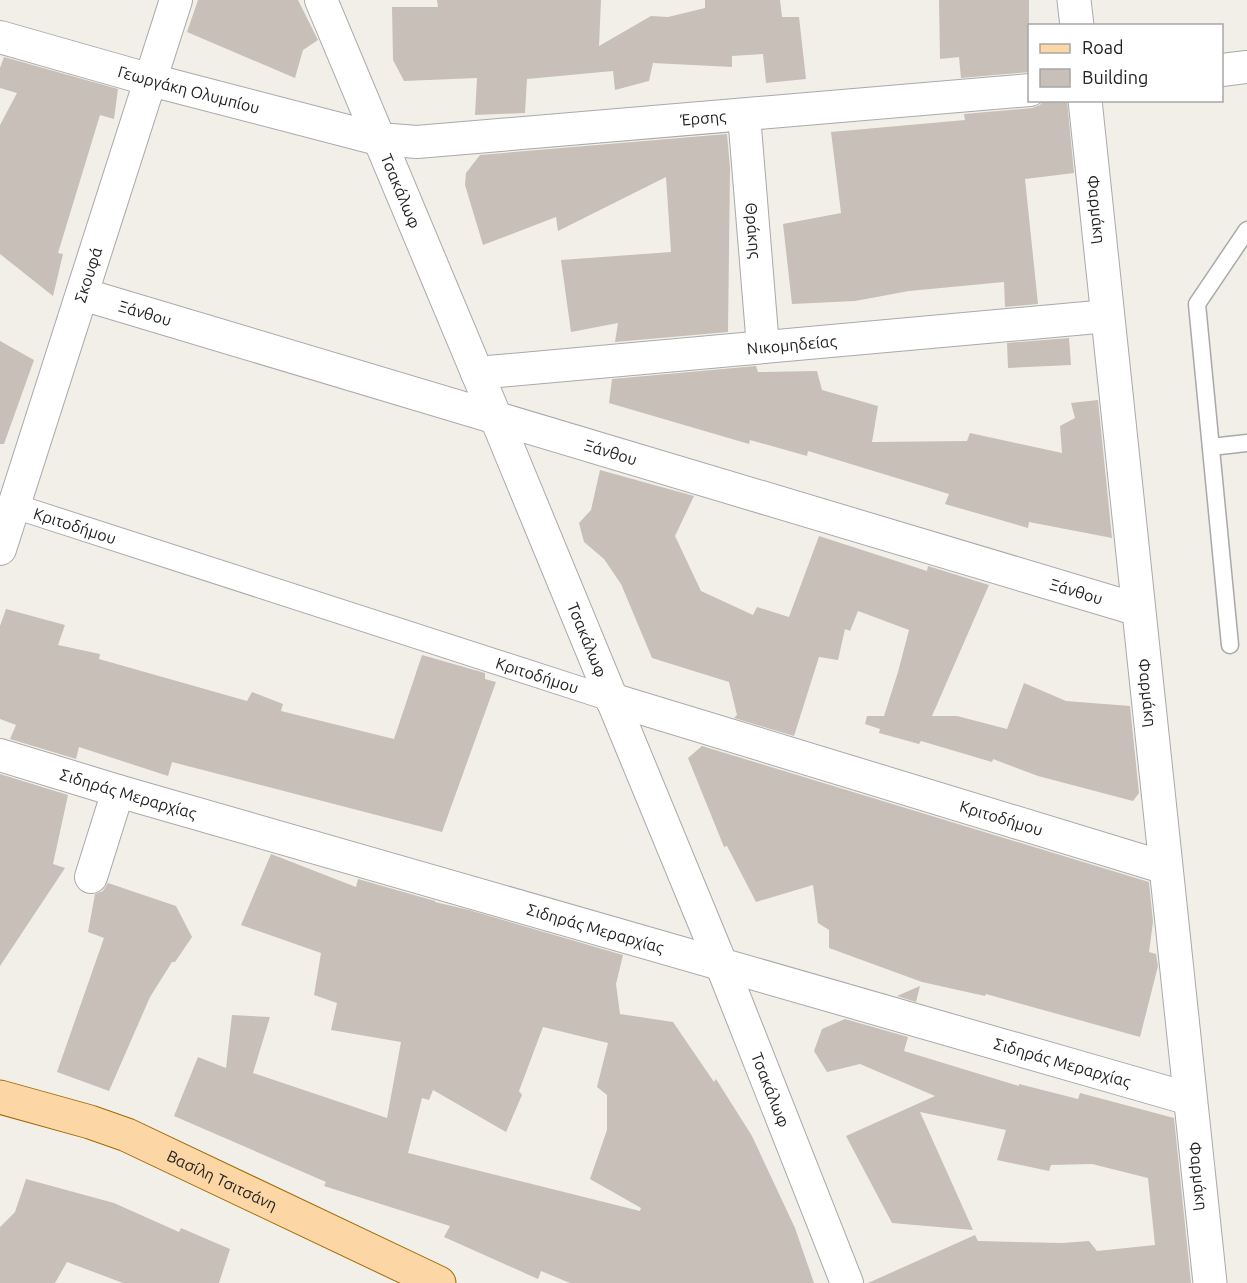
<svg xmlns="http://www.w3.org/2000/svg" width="1247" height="1283" font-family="Ubuntu,sans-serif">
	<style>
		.building { fill: #c7bfb8; fill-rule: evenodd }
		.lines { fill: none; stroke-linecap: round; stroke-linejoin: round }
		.service-casing { stroke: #a9a9a9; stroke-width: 19 }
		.pedestrian-casing { stroke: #a9a9a9; stroke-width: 26 }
		.minor-casing { stroke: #a9a9a9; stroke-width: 34 }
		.tertiary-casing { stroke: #a9a9a9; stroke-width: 35 }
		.primary-casing { stroke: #a06b00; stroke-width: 35 }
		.service { stroke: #fff; stroke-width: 16 }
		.pedestrian { stroke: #fff; stroke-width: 24 }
		.minor { stroke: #fff; stroke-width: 32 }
		.tertiary { stroke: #fff; stroke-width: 33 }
		.primary { stroke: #fcd6a4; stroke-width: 33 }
		.labels { text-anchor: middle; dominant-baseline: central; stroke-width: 5; stroke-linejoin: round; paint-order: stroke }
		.street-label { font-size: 16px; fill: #222; stroke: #fff }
	</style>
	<rect width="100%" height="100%" fill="#f2efe9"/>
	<g class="building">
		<path d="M198 0H298L318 40 303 50 295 78 187 32Z"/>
		<path d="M437 0H601L599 46 651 16 668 17 705 8V0H780L782 17H799L806 79 766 83 763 54 732 56V67L653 63 649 81 615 90 613 71 527 79 525 113 475 115 477 78 404 81 393 60 392 7H438Z"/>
		<path d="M939 0H1029V72L961 78 959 57 940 59Z"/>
		<path d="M4 57 118 89 114 119 100 115 58 253 63 254 53 296 0 254V125L17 93 0 88V68Z"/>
		<path d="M1044 100H1067L1074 173 1025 179 1038 304 1005 307 1004 282 909 291 855 301 792 304 783 224 841 213 831 132 965 120 964 114 1032 108 1040 105Z"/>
		<path d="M727 134 730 168 728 332 615 342 618 323 571 332 561 260 671 252 666 177 558 231 556 217 483 245 465 185 466 173 480 155Z"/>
		<path d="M1069 338 1071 365 1008 368 1007 343Z"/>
		<path d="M0 341 34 360 4 444H0Z"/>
		<path d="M756 366 758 372 817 371 822 390 878 406 872 442 967 441 970 433 1062 453 1060 426 1075 418 1071 403 1098 400 1112 538 1029 522 1028 528 945 504 949 494 808 451 807 456 750 440 749 444 609 403 612 379Z"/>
		<path d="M600 470 694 496 675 536 701 591 753 615 757 607 789 617 819 536 927 571 928 566 989 585 932 716H957L1007 729 1024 683 1066 701 1130 706 1139 793 1133 801 1038 776 993 759 992 762 921 741 919 744 879 733 880 729 865 724 867 716H884L898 672 909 630 858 611 850 631 845 629 838 660 819 657 794 736 734 718 737 715 729 682 652 658 621 584 604 559 584 542 579 523 591 510Z"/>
		<path d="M6 609 65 625 58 645 100 654 99 659 247 701 252 692 283 704 281 711 394 739 422 655 485 673V679L496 682 442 832 172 762 168 776 79 747 76 759 10 739 16 725 0 719V626Z"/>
		<path d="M702 746 1149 882 1153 922 1149 952 1156 954 1158 966 1140 1037 986 994 985 996 922 982 829 948V930L818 923 813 885 756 902 727 846 724 847 688 758Z"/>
		<path d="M0 774 68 795 53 864 65 868 0 966Z"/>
		<path d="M271 854 356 887 358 879 435 901V902L469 910 623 955 616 984 620 1014 673 1022 714 1082 716 1079 752 1136 795 1228 814 1283H570L541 1271 538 1279 444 1237 450 1226 324 1186 326 1182 174 1116 198 1057 226 1068 232 1015 270 1017 253 1073 387 1118 401 1042 331 1030 337 1003 314 995 321 953 241 925ZM543 1027 608 1043 597 1087 607 1095V1130L590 1179 641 1208 640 1211 408 1153 422 1098 429 1100 433 1090 506 1132 522 1095 519 1091Z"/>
		<path d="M108 883 176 906 192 937 175 962H172L150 997 109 1091 57 1072 104 938 88 932 95 894 103 891Z"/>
		<path d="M920 986 916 1002 897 996Z"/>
		<path d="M845 1019 908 1037 904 1051 1019 1086V1084L1078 1099 1080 1093 1174 1118 1191 1283H868L975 1235 978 1241 1062 1243 1089 1241 1097 1251 1155 1245 1148 1178 1092 1164 1051 1165 1049 1171 997 1160 1006 1130 920 1112 973 1230 892 1223 846 1136 935 1096 860 1064 827 1072 814 1051 822 1029Z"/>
		<path d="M26 1179 114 1203 179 1232 181 1228 230 1249 219 1283H123L67 1262 55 1283H0V1227L15 1212Z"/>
	</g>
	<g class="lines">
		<g class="service-casing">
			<g id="service">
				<path d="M1211 447 1247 443"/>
				<path d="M1230 645 1197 304 1247 230"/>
			</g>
		</g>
		<g class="pedestrian-casing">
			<g id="pedestrian">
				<path id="s1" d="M14 506 611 699"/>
			</g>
		</g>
		<g class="minor-casing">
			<g id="minor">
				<path id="s2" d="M321 0 496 418 722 966 847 1283"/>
				<path id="s3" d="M0 37 151 80 378 139 417 142 1030 90"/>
				<path d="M1222 70 1247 67"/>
				<path id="s4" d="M744 115 763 347"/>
				<path id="s5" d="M82 294 1139 610"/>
				<path id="s6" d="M477 373 1108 316"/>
				<path id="s7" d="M0 549 176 0"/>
				<path id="s8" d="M611 699 1166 868"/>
				<path id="s9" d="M0 755 118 791 1190 1099"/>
				<path d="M91 877 118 791"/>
			</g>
		</g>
		<g class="tertiary-casing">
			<g id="tertiary">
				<path d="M1074 0 1077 26"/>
				<path id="s10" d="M1085 100 1210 1283"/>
			</g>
		</g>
		<g class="primary-casing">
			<g id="primary">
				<path id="s11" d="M0 1097 90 1122 127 1135 439 1283"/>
			</g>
		</g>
		<use href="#service" class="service"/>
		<use href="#pedestrian" class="pedestrian"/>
		<use href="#minor" class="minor"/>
		<use href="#tertiary" class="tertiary"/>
		<use href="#primary" class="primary"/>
	</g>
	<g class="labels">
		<g class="street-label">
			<text stroke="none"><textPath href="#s3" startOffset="196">Γεωργάκη Ολυμπίου</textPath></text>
			<text stroke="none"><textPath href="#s3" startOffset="718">Έρσης</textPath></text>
			<text stroke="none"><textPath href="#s2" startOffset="207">Τσακάλωφ</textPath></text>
			<text stroke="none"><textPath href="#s10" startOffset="110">Φαρμάκη</textPath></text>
			<text stroke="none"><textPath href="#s4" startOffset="116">Θράκης</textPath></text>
			<text stroke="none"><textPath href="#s7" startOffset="288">Σκουφά</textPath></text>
			<text stroke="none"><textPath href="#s5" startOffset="66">Ξάνθου</textPath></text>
			<text stroke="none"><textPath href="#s6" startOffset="316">Νικομηδείας</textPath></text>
			<text stroke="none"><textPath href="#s5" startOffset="552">Ξάνθου</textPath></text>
			<text stroke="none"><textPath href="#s1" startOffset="64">Κριτοδήμου</textPath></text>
			<text stroke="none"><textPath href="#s5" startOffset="1038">Ξάνθου</textPath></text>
			<text stroke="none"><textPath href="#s2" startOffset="693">Τσακάλωφ</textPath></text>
			<text stroke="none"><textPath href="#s1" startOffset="550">Κριτοδήμου</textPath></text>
			<text stroke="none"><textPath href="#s10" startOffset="596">Φαρμάκη</textPath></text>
			<text stroke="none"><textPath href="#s9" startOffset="134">Σιδηράς Μεραρχίας</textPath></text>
			<text stroke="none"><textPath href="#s8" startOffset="408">Κριτοδήμου</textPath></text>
			<text stroke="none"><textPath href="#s9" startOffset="620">Σιδηράς Μεραρχίας</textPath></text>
			<text stroke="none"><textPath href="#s9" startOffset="1106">Σιδηράς Μεραρχίας</textPath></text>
			<text stroke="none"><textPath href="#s2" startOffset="1179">Τσακάλωφ</textPath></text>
			<text stroke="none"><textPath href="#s10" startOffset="1082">Φαρμάκη</textPath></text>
			<text stroke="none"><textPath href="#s11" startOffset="238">Βασίλη Τσιτσάνη</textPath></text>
		</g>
	</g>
	<rect x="1028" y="24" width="195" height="78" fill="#ffffff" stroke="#a7a7a7" stroke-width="1.5"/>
	<rect x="1040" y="44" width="30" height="9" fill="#fcd6a4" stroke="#a7a7a7" stroke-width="1.5"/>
	<text x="1082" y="54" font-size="18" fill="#222222">Road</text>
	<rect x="1040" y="69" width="30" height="18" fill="#c7bfb8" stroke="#a7a7a7" stroke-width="1.5"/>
	<text x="1082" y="84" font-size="18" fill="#222222">Building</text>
</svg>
